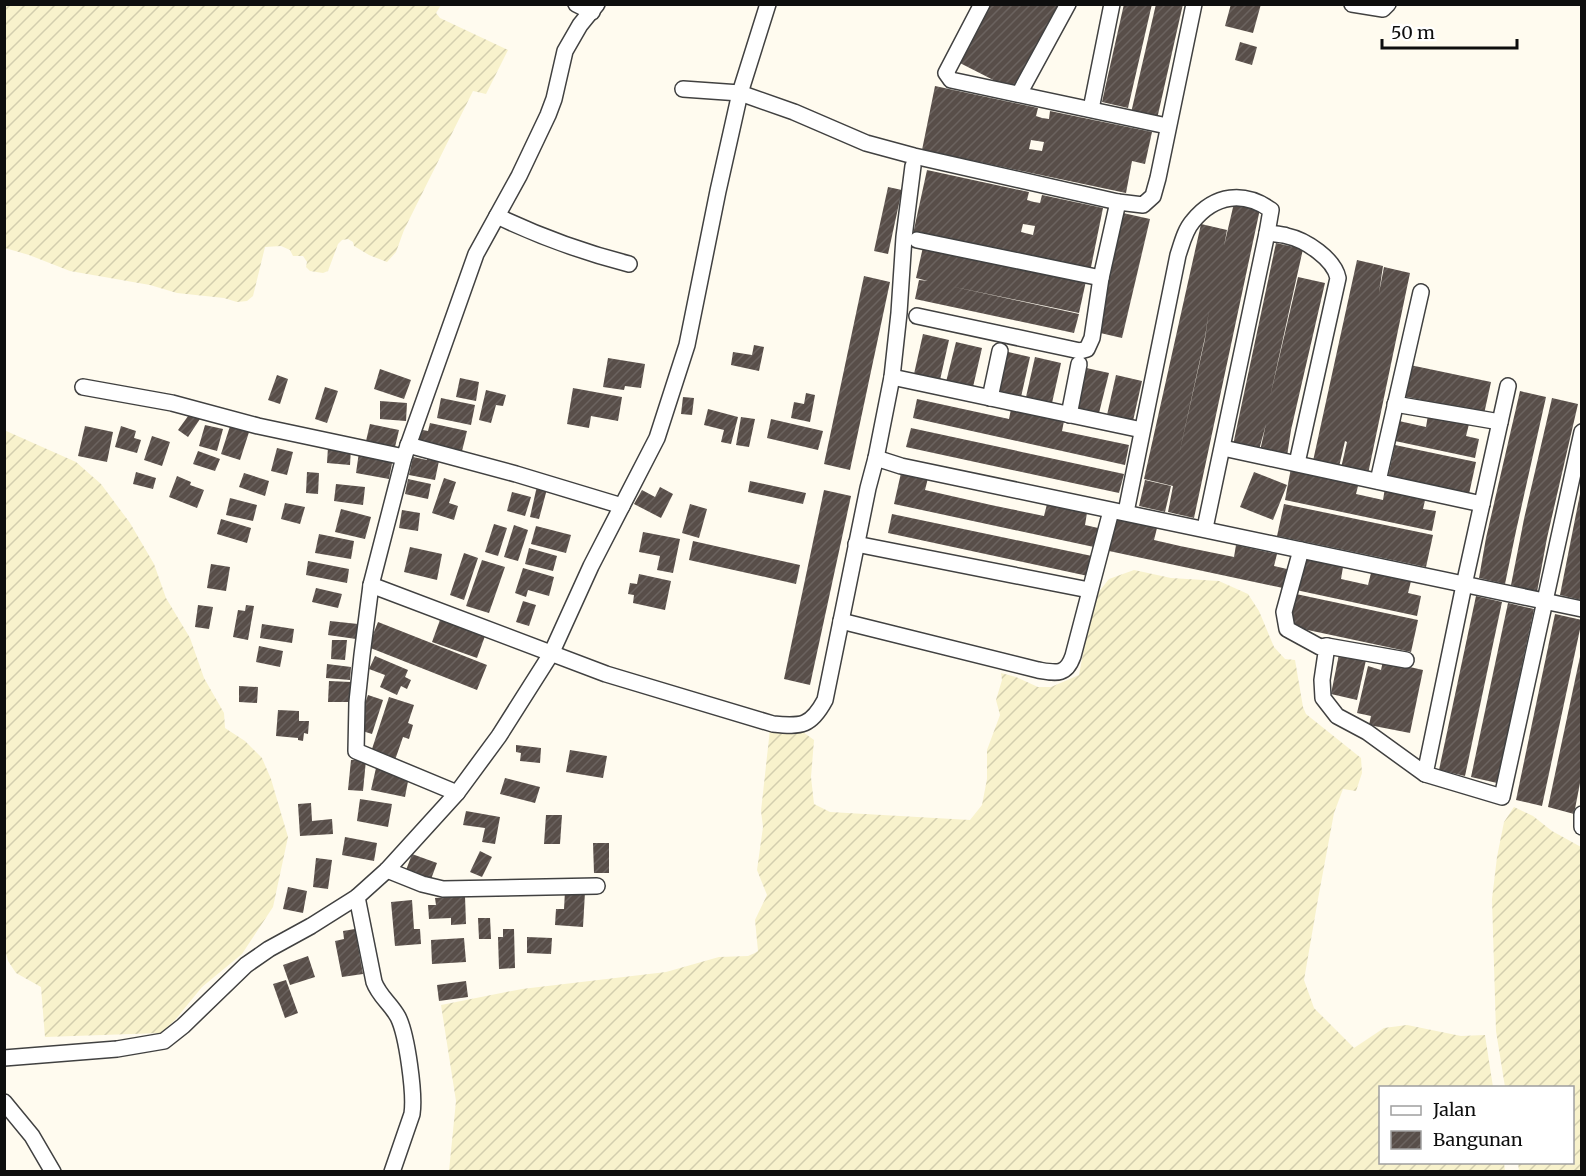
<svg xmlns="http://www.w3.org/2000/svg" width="1586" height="1176" font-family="Merriweather,serif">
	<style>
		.farmland { fill: url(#farmland-furrows) }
		.building { fill: url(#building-hatch); fill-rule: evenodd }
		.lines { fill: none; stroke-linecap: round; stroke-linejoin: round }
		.minor-casing { stroke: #414141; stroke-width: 18 }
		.minor { stroke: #fff; stroke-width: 15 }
	</style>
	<defs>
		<pattern id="farmland-furrows" width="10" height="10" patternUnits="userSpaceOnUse" patternTransform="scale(1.5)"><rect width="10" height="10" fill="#f8f2cc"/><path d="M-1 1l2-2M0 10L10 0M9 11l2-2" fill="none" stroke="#d3ceae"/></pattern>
		<pattern id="building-hatch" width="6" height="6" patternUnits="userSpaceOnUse" patternTransform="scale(1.5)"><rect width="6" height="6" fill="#584e49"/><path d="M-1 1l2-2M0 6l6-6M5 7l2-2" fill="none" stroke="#6b635f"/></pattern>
	</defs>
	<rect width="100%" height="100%" fill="#fffbef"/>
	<g class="farmland">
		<path d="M4 5H441L436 13 440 18 508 50 486 94 473 91 404 230 396 252 387 262 369 255 354 246 353 242 348 239 342 240 338 244 328 271 323 273 310 271 306 267 307 262 303 256H293L290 250 281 246 265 247 253 296 247 301 237 302 224 298 177 293 150 285 70 271 29 255 5 248Z"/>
		<path d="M4 430 76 462 101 484 130 523 154 564 166 598 190 638 204 678 224 713 225 728 245 741 262 758 271 779 288 837 273 907 242 954 202 987 175 1020 161 1033 45 1037 41 987 16 973 8 961 4 945Z"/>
		<path d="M1134 570 1171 578 1219 581 1248 594 1259 611 1274 647 1285 659 1295 660 1303 707 1306 714 1361 758 1362 773 1356 791 1343 789 1334 813 1318 899 1304 980 1314 1008 1354 1048 1384 1028 1407 1025 1461 1036 1485 1035 1493 1087 1380 1088V1162L1504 1163 1505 1171H449L456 1101 441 1005 522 989 666 972 719 957 748 956 755 953 758 951 755 920 767 895 757 870 763 827 761 811 770 729 803 732 814 740 811 777 814 804 830 812 970 820 982 805 987 779V750L1000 715 996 700 1002 680 1001 673 1016 677 1038 687H1051L1079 675 1093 599 1109 579Z"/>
		<path d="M1514 807 1533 816 1552 831 1581 847V1171H1519L1518 1163 1572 1162V1088L1505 1087 1496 1031 1492 899 1497 857 1504 822Z"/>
	</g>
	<g class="building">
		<path d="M1124 4H1152L1128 108 1102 102Z"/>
		<path d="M1156 4H1183L1157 119 1131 113Z"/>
		<path d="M1231 4H1261L1253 33 1225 26Z"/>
		<path d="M986 5H1063L1015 91 956 61Z"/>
		<path d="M1240 42 1257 47 1252 65 1235 60Z"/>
		<path d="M935 86 1038 108 1036 116 1042 118 1049 119 1050 111 1152 132 1145 164 1132 161 1126 193 922 150ZM1031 140 1044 142 1042 151 1029 149Z"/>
		<path d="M927 170 1029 192 1027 200 1034 202 1040 203 1042 195 1103 208 1090 272 913 234ZM1023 224 1035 226 1033 235 1021 232Z"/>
		<path d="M888 187 902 190 888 254 874 251Z"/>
		<path d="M1234 203 1260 209 1194 518 1168 512 1173 486 1144 479 1201 224 1227 230 1224 246ZM1209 310 1205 339 1178 459 1205 337Z"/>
		<path d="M1123 213 1150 219 1122 338 1096 332Z"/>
		<path d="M1276 243 1303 249 1270 397 1298 277 1325 283 1291 430 1287 456 1260 451 1266 424 1259 450 1233 445Z"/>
		<path d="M923 247 1086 281 1079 313 950 286 1079 314 1074 333 915 299 919 280 928 281 916 278Z"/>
		<path d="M1357 260 1383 266 1379 293 1384 267 1410 273 1368 474 1341 468 1347 442 1345 441 1339 467 1313 461Z"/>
		<path d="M864 276 890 282 850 470 824 464Z"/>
		<path d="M923 334 949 340 940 380 914 374Z"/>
		<path d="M956 342 982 348 973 387 946 382Z"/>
		<path d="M754 345 764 347 759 371 731 365 733 352 752 355Z"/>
		<path d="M1004 351 1030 357 1021 397 995 391Z"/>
		<path d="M1035 357 1061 363 1052 403 1026 397Z"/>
		<path d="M608 358 645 364 641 388 625 386 624 390 603 387Z"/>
		<path d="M1410 365 1491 382 1484 414 1403 396Z"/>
		<path d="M1082 367 1109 373 1099 413 1073 407Z"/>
		<path d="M380 369 411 380 404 399 374 389Z"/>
		<path d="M277 375 288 379 280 404 268 400Z"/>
		<path d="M1116 375 1142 381 1133 421 1107 415Z"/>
		<path d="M460 378 479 382 476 401 456 397Z"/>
		<path d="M325 387 338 391 327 423 315 419Z"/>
		<path d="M573 388 622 397 618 421 591 416 589 428 567 424Z"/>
		<path d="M486 390 506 395 503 406 496 405 491 423 479 420Z"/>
		<path d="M1520 391 1546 397 1516 531 1505 584 1479 578 1486 538Z"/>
		<path d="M806 393 815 395 810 422 791 418 794 402 804 404Z"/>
		<path d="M683 397 694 398 692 415 681 414Z"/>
		<path d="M441 398 475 405 471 425 437 418Z"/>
		<path d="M1552 398 1578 404 1547 538 1537 592 1511 585 1524 519Z"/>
		<path d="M917 399 1009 419 1011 409 1064 421 1062 431 1129 445 1125 465 913 418Z"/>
		<path d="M380 401 407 403 406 421 380 419Z"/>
		<path d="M708 409 738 417 731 444 721 442 724 430 704 425Z"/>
		<path d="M191 412 200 419 188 437 178 430Z"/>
		<path d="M1428 415 1469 424 1466 436 1479 439 1475 458 1395 441 1399 421 1426 427Z"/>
		<path d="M741 417 755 419 749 447 736 445Z"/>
		<path d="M771 419 823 431 818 450 767 438Z"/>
		<path d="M232 420 251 426 240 460 221 454Z"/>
		<path d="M430 423 467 431 462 451 415 441 418 429 428 431Z"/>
		<path d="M370 424 399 430 395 447 366 441Z"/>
		<path d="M205 425 223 429 217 451 199 446Z"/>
		<path d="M85 426 113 432 107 462 78 456Z"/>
		<path d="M121 426 136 431 134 438 141 440 137 453 115 447Z"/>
		<path d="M911 428 1124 474 1119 493 906 447Z"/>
		<path d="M152 436 170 442 162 466 144 460Z"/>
		<path d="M1395 445 1476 462 1469 494 1388 477Z"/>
		<path d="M328 447 351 448 350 465 327 463Z"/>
		<path d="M277 448 293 452 287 475 271 471Z"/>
		<path d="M198 451 220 459 215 471 193 464Z"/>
		<path d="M359 452 393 458 389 479 356 473Z"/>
		<path d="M428 453 440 456 435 480 409 475 413 457 427 460Z"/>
		<path d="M1291 468 1359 482 1356 494 1383 500 1385 488 1426 496 1423 509 1436 511 1432 531 1285 500Z"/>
		<path d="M136 472 156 478 153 489 133 484Z"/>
		<path d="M307 472 319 473 318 494 306 493Z"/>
		<path d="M1254 472 1287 485 1273 520 1240 507Z"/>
		<path d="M244 473 269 481 265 496 239 487Z"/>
		<path d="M901 473 928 478 925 490 991 505 1044 516 1047 504 1087 513 1085 525 1098 528 1094 547 894 504Z"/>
		<path d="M177 476 191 482 190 485 204 490 197 508 169 497Z"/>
		<path d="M444 478 456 482 449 503 458 506 454 520 432 513Z"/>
		<path d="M408 479 431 484 428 499 405 494Z"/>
		<path d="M1145 480 1171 486 1165 512 1139 506Z"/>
		<path d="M750 481 806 493 803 504 748 492Z"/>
		<path d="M336 484 365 487 363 505 334 501Z"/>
		<path d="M537 486 547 489 539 519 530 517Z"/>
		<path d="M660 487 673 494 661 518 634 504 642 490 655 497Z"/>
		<path d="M824 490 851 496 810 685 784 679Z"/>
		<path d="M512 492 531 497 525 516 507 511Z"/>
		<path d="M1580 494H1581V600L1560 595Z"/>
		<path d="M230 498 257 505 253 521 226 515Z"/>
		<path d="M285 503 305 507 300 524 281 519Z"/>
		<path d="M690 504 707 509 699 538 682 533Z"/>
		<path d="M1284 504 1433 535 1426 567 1277 536Z"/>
		<path d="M341 509 371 517 365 539 335 532Z"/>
		<path d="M402 510 420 513 418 531 399 528Z"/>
		<path d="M892 514 1092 556 1088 576 888 533Z"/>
		<path d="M221 519 251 528 247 543 217 534Z"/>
		<path d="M1117 519 1157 528 1154 540 1180 546 1234 557 1236 545 1277 554 1274 566 1287 569 1283 588 1109 551Z"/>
		<path d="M494 524 507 528 498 556 485 552Z"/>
		<path d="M514 525 528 530 518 561 504 557Z"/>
		<path d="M536 526 571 535 566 553 531 544Z"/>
		<path d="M643 532 680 539 673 573 657 570 660 556 639 552Z"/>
		<path d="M319 534 354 541 351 559 315 553Z"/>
		<path d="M693 541 800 565 796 584 689 560Z"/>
		<path d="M410 547 442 554 437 580 404 572Z"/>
		<path d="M529 548 557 556 553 571 525 564Z"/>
		<path d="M464 553 478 558 464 600 450 595Z"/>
		<path d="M1303 559 1343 567 1341 579 1368 585 1371 573 1411 581 1408 593 1421 596 1417 616 1296 590Z"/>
		<path d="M482 560 505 567 489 613 466 606Z"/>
		<path d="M308 561 349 569 347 583 306 575Z"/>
		<path d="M211 564 230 567 226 591 207 588Z"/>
		<path d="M523 568 554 577 549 596 528 590 526 597 515 593Z"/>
		<path d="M639 574 671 581 665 610 633 603 634 595 628 594 630 583 637 584Z"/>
		<path d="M316 588 342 594 338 608 312 602Z"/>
		<path d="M1296 594 1418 620 1411 652 1289 626Z"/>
		<path d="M1476 596 1502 602 1465 776 1439 770Z"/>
		<path d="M523 601 536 605 529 626 516 622Z"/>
		<path d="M1508 603 1534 609 1497 783 1471 777Z"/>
		<path d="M198 605 213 607 209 629 195 627Z"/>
		<path d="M246 605 254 606 248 640 233 637 238 610 245 611Z"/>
		<path d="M1555 614 1582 620 1542 806 1516 800Z"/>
		<path d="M440 620 485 636 477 658 432 642Z"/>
		<path d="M330 621 358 624 356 639 328 635Z"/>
		<path d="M378 622 487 665 477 690 368 647Z"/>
		<path d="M262 624 294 629 292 643 260 638Z"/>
		<path d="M332 640H347L345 660 331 659Z"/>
		<path d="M259 646 283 651 280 667 256 662Z"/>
		<path d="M1581 652V778L1574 814 1548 807Z"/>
		<path d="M1339 654 1366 660 1357 700 1331 694Z"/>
		<path d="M375 656 408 670 405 677 411 680 407 689 401 686 397 695 380 687 385 675 369 669Z"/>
		<path d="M1383 661 1423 670 1410 733 1369 725 1371 716 1357 713 1368 666 1381 670Z"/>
		<path d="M327 664 351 667 350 680 326 678Z"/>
		<path d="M329 681 351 682 350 702H328Z"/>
		<path d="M239 686 258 687 257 703 239 702Z"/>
		<path d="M368 695 383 700 372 734 356 729Z"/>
		<path d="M389 697 414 705 408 723 413 725 409 739 403 737 395 760 371 752Z"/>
		<path d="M278 710 299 711V721H309L308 734 304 733 303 741 298 740V738L276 736Z"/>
		<path d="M516 745 541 748 540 763 520 761 521 753 516 752Z"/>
		<path d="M570 750 607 756 603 778 566 772Z"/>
		<path d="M351 760H366L363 791 348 790Z"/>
		<path d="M376 768 409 776 405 797 371 790Z"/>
		<path d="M505 778 540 787 535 803 500 794Z"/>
		<path d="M360 799 392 804 388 827 357 821Z"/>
		<path d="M311 803 312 821 332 819 333 834 300 836 298 804Z"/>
		<path d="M466 811 500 817 495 844 482 842 485 828 463 825Z"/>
		<path d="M546 815H562L560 844H544Z"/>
		<path d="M345 837 377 843 374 861 342 855Z"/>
		<path d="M593 843H609V873H594Z"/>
		<path d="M480 851 492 857 482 877 470 872Z"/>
		<path d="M412 854 437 863 430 882 405 873Z"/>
		<path d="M316 858 332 860 328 889 313 887Z"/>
		<path d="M288 887 307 891 303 913 283 909Z"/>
		<path d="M565 891 585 892 583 927 555 925 556 909H564Z"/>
		<path d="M465 896 466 924 451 925V918L429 919 428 905H436L435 898Z"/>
		<path d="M412 900 414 929H420L421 944 395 946 391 902Z"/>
		<path d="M478 918H490L491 939H479Z"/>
		<path d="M355 929 363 974 342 977 335 941 344 939 343 931Z"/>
		<path d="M503 929H514L515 968 499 969 498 937H503Z"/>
		<path d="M527 937 552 938 551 954 527 953Z"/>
		<path d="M464 938 466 962 432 964 431 940Z"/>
		<path d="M308 956 315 977 290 985 283 965Z"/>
		<path d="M286 980 298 1013 285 1018 273 984Z"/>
		<path d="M466 981 468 997 439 1001 437 985Z"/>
	</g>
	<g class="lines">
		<g class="minor-casing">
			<g id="minor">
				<path d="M576 4 592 12"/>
				<path d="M597 4 580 25 565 51 554 99 548 115 519 176 476 254 404 457 371 585 606 674 773 724C802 727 811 726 825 700L868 488 876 458 901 466 1582 609"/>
				<path d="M982 4 946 73 951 80 1167 126"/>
				<path d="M1352 4 1383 9 1388 4"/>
				<path d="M683 89 740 93 794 112 866 143 914 156 1118 202 1143 205 1153 196 1158 178 1194 4"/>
				<path d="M1019 94 1068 4"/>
				<path d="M1091 109 1112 4"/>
				<path d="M497 216C541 237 582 252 629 264"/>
				<path d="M917 240 1101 278"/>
				<path d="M917 316 1080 351 1087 349 1092 338 1101 278 1118 202"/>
				<path d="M892 377 1142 430"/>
				<path d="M1508 386 1464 585 1425 774 1502 797 1582 432"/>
				<path d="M83 387 172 403 258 426 404 457"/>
				<path d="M990 398 1000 351"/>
				<path d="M1395 404 1500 422"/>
				<path d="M1069 415 1079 364"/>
				<path d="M408 445 516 474 622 506"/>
				<path d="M1223 448 1482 504"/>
				<path d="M876 458 892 377 899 313 904 237 913 166"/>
				<path d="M1378 481 1421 292"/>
				<path d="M1126 512 1178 255C1182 243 1185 230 1193 221 1215 194 1244 191 1271 210L1267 233"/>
				<path d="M1205 528 1267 233C1274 234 1281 234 1287 236 1306 240 1334 259 1338 278L1297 463"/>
				<path d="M856 544 1089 590"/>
				<path d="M1301 550 1284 612 1287 629 1320 647 1327 646 1322 680 1323 698 1337 716 1367 732 1425 774"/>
				<path d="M371 585 362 655 357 702 356 751 457 793"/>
				<path d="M841 621 1038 670C1056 673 1066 676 1073 656L1111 511"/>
				<path d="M1327 646 1406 660"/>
				<path d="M1582 814V827"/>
				<path d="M387 870 422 884 443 889 597 886"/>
				<path d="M357 897 374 982C379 996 391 1004 398 1017 407 1035 415 1094 412 1114L392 1172"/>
				<path d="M4 1058 117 1049 164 1041 183 1026 246 965 269 949 311 926 357 897 387 870 457 793 499 736 551 654 591 566 657 438 687 345 718 191 740 93 768 4"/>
				<path d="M4 1102 32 1136 53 1172"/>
			</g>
		</g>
		<use href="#minor" class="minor"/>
	</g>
	<rect width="1586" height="1176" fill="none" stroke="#0e0e0e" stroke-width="12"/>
	<rect x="1379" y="1086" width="195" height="78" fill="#ffffff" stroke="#9f9f9f" stroke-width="1.5"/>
	<rect x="1391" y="1106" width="30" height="9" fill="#ffffff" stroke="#9f9f9f" stroke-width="1.5"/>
	<text x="1433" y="1116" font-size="18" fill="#0e0e0e">Jalan</text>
	<rect x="1391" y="1131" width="30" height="18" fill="url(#building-hatch)" stroke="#9f9f9f" stroke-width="1.5"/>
	<text x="1433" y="1146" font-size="18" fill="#0e0e0e">Bangunan</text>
	<path d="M1382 39v9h135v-9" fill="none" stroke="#0e0e0e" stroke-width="3"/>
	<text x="1391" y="39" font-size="18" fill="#0e0e0e" stroke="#ffffff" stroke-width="4.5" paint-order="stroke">50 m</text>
</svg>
